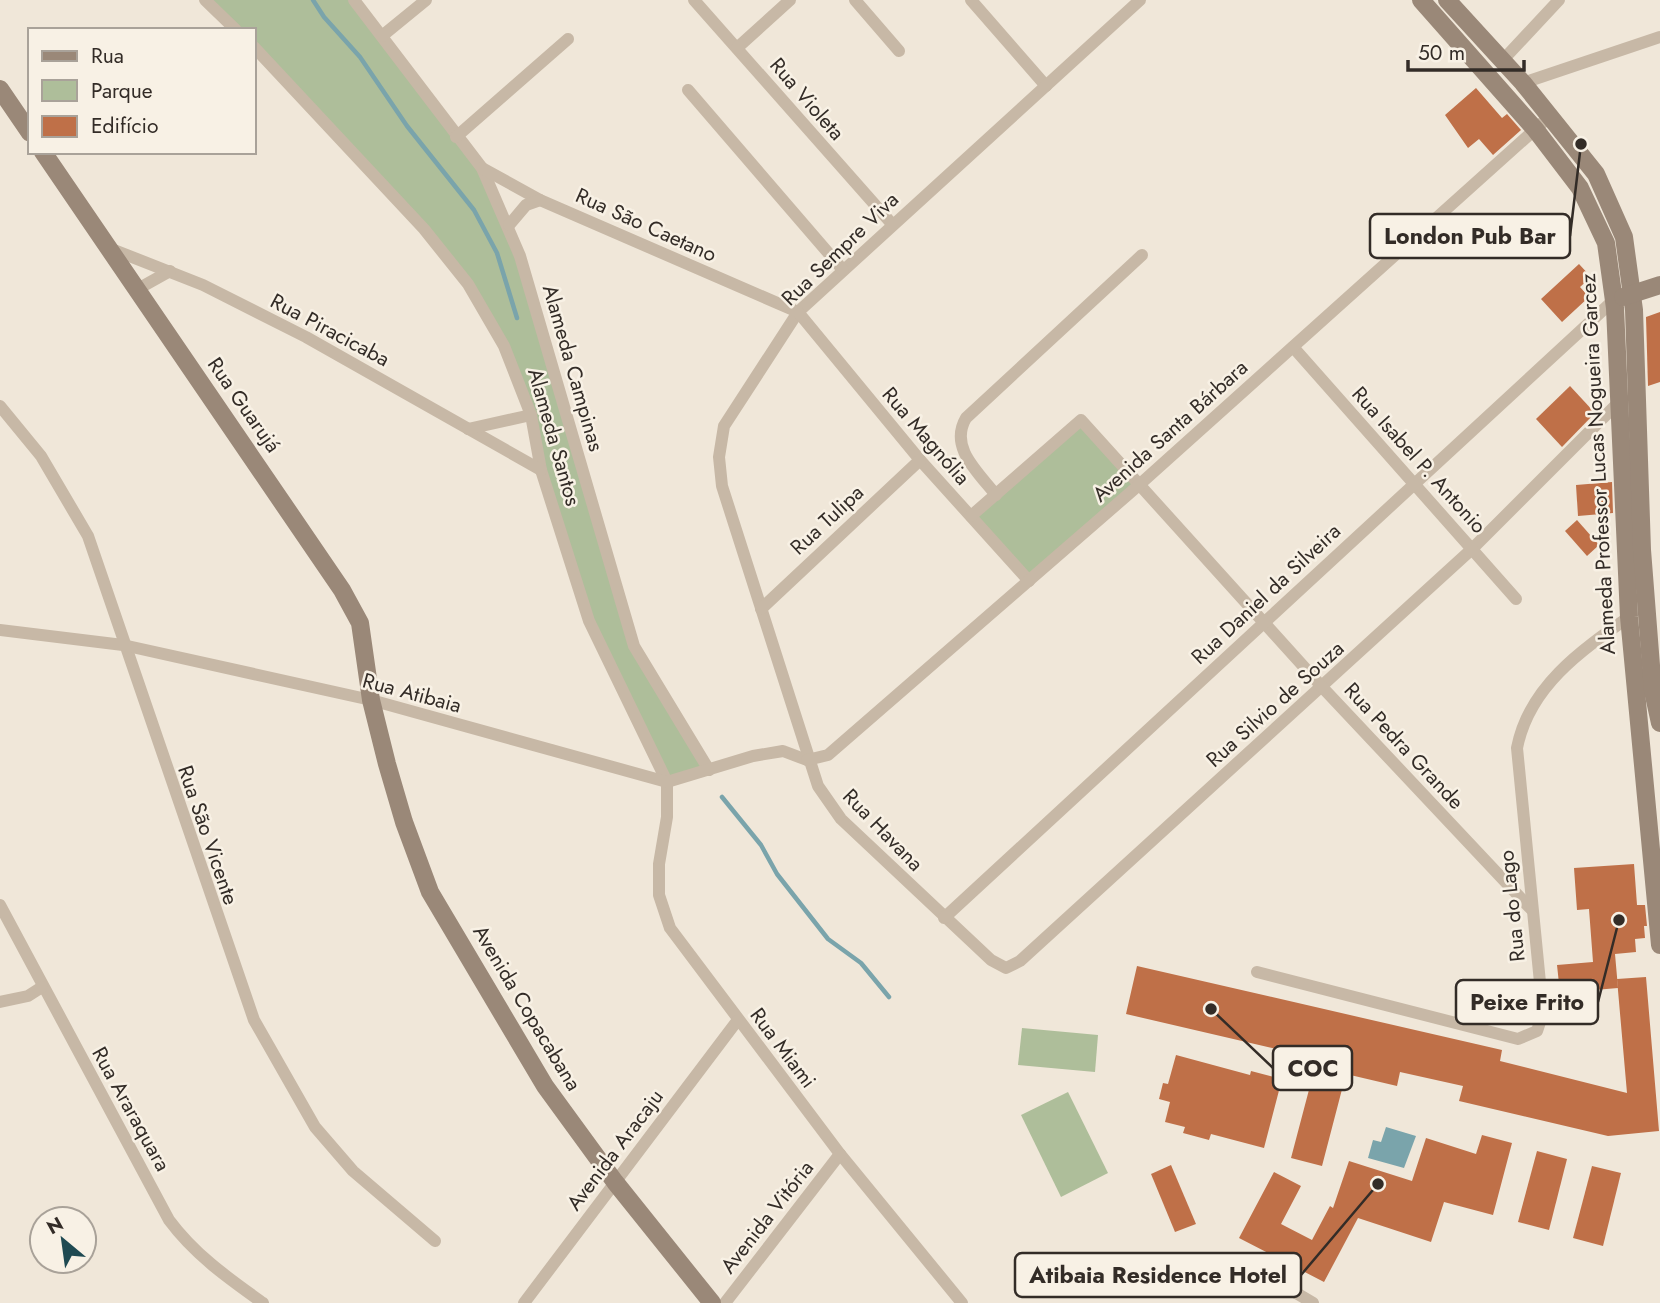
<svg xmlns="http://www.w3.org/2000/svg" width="1660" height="1303" font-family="Jost,sans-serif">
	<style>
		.green { fill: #aebe9a }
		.water { fill: #7aa4ab }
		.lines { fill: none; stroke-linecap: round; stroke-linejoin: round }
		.stream { stroke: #7aa4ab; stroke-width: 4.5 }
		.building { fill: #bf7048 }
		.street { stroke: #c7b8a6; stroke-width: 12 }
		.secondary { stroke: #9a8878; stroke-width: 18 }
		.labels { text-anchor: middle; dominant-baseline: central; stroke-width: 5; stroke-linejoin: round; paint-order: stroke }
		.street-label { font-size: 21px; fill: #332c27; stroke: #f8f1e5 }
		.leader { fill: none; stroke: #332c27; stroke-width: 2.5 }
		.callout-dot { fill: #332c27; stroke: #f8f1e5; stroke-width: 2.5 }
		.callout { fill: #f8f1e5; stroke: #332c27; stroke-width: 2.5 }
		.callout-label { font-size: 23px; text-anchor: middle; font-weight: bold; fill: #332c27 }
	</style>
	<rect width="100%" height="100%" fill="#f0e7d9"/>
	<g class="green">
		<path d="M205 0H354L482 168 509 225 634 646 709 770 667 782 589 621 531 415 468 284 254 47V30H236Z"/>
		<path d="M1081 420 1139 485 1029 581 971 516Z"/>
		<path d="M1022 1028 1098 1035 1095 1072 1018 1065Z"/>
		<path d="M1068 1092 1108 1173 1061 1197 1021 1115Z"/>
	</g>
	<path class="water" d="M1386 1127 1416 1136 1404 1168 1368 1158 1373 1140 1381 1142Z"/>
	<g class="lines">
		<g class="stream">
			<path d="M313 0 324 17 360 57 407 126 474 210 497 253 517 318"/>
			<path d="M722 797 761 845 777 874 828 939 861 963 889 997"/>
		</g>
	</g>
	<g class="building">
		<path d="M1476 88 1502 118 1507 114 1521 130 1493 155 1479 139 1468 148 1445 115Z"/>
		<path d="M1579 264 1591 277 1580 287 1589 297 1562 322 1541 299Z"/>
		<path d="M1660 312V382L1648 386 1646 317Z"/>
		<path d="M1570 386 1595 413 1562 447 1536 419Z"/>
		<path d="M1612 482 1613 513 1578 516 1576 485Z"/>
		<path d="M1577 520 1599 545 1587 556 1565 531Z"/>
		<path d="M1634 864 1637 905H1645L1647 926H1644L1645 938 1635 939 1636 952 1615 954 1618 988 1560 993 1557 965 1593 962 1589 909 1577 910 1574 868Z"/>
		<path d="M1137 966 1502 1050 1500 1061 1627 1093 1617 979 1646 977 1659 1131 1608 1136 1459 1101 1463 1086 1400 1072 1397 1086 1346 1074 1322 1166 1291 1158 1315 1067 1283 1059 1285 1051 1126 1014Z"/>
		<path d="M1176 1055 1250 1075 1251 1071 1282 1079 1264 1148 1211 1134 1209 1140 1183 1133 1185 1127 1165 1122 1170 1102 1159 1099 1163 1083 1168 1084Z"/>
		<path d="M1482 1135 1512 1143 1493 1215 1444 1202 1431 1242 1358 1218 1324 1282 1239 1238 1274 1172 1301 1186 1281 1224 1312 1240 1330 1206 1333 1208 1349 1161 1412 1181 1426 1138 1476 1154Z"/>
		<path d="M1537 1151 1567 1159 1549 1230 1518 1222Z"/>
		<path d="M1171 1165 1196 1224 1175 1232 1151 1174Z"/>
		<path d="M1592 1166 1621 1173 1603 1246 1573 1238Z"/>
	</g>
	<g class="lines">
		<g class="street">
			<path d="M205 0 236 30"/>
			<path d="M354 0 482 168 520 256 634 646 709 770"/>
			<path d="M694 0 892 224"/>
			<path d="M855 0 899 51"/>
			<path d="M971 0 1046 86"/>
			<path d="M1140 0 798 312 724 426 719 457 722 486 818 786 841 819 991 960 1006 968 1020 961 1472 549 1619 402"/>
			<path d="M382 36 426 0"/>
			<path d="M254 47 424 229 468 284 504 346 531 415 541 470 589 621 667 782V817L659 864V895L670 928 840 1154 962 1303"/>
			<path d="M737 48 790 0"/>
			<path d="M1502 61 1559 0"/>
			<path d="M1523 83 1660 37"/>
			<path d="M688 90 843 270"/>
			<path d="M456 137 568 39"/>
			<path d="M482 168 540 200 798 312 920 460 1029 581"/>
			<path d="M509 225 526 205 540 200"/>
			<path d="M109 248 203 285 306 337 541 470"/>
			<path d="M136 290 170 271"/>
			<path d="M1293 347 1516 599"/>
			<path d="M0 406 41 456 88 536 254 1020 315 1127 353 1171 435 1241"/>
			<path d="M468 429 531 415"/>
			<path d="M996 495C977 471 949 447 966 418L1142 255"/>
			<path d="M971 516 1081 420 1323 688 1531 909"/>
			<path d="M761 609 920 460"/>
			<path d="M0 630 123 645 371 700 667 782 753 756 783 751 807 760"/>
			<path d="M807 760 828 755 1139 485 1550 116"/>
			<path d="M0 905 169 1220C195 1255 228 1278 263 1303"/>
			<path d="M944 918 1615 299"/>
			<path d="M1257 972 1518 1039 1537 1031 1543 1013 1517 748C1529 687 1580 651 1629 617"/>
			<path d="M0 1002 28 996 42 987"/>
			<path d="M1259 1271 1313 1303"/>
			<path d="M524 1303 737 1021"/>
			<path d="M725 1303 840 1154"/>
		</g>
		<g class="secondary">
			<path d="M1421 0 1535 129 1580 188 1606 243 1615 308 1629 617 1660 945"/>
			<path d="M1447 0 1523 83 1596 174 1624 237 1634 310 1642 550 1653 691 1660 723"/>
			<path d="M0 89 30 133"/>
			<path d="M43 152 342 590 360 623 371 700 387 764 404 822 430 892 545 1086 615 1182 712 1303"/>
			<path d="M1623 297 1660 285"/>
		</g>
	</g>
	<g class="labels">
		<g class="street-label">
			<text transform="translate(807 99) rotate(49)">Rua Violeta</text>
			<text transform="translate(646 225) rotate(24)">Rua São Caetano</text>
			<text transform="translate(840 249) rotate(-44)">Rua Sempre Viva</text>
			<text transform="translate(330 330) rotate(28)">Rua Piracicaba</text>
			<text transform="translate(573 368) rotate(74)">Alameda Campinas</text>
			<text transform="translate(244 405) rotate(55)">Rua Guarujá</text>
			<text transform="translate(1170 431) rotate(-42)">Avenida Santa Bárbara</text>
			<text transform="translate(926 436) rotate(49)">Rua Magnólia</text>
			<text transform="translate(554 437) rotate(74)">Alameda Santos</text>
			<text transform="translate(1419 460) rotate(48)">Rua Isabel P. Antonio</text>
			<text transform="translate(1598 464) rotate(-93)">Alameda Professor Lucas Nogueira Garcez</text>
			<text transform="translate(827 520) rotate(-43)">Rua Tulipa</text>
			<text transform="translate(1266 594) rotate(-43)">Rua Daniel da Silveira</text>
			<text transform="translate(412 693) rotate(15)">Rua Atibaia</text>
			<text transform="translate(1275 704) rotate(-42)">Rua Silvio de Souza</text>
			<text transform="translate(1404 746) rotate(47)">Rua Pedra Grande</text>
			<text transform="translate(883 830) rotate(46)">Rua Havana</text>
			<text transform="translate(208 835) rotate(71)">Rua São Vicente</text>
			<text transform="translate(1512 906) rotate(-96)">Rua do Lago</text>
			<text transform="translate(527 1008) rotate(59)">Avenida Copacabana</text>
			<text transform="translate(783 1048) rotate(53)">Rua Miami</text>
			<text transform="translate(131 1109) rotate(61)">Rua Araraquara</text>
			<text transform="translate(615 1150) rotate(-53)">Avenida Aracaju</text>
			<text transform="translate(767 1217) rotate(-52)">Avenida Vitória</text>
		</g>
	</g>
	<path class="leader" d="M1581 144L1570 236M1619 920L1598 1002M1211 1009L1273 1068M1378 1184L1301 1275"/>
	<g class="callout-dot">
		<circle cx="1581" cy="144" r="7"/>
		<circle cx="1619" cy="920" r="7"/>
		<circle cx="1211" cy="1009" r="7"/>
		<circle cx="1378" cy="1184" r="7"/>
	</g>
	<g class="callout">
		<rect x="1370" y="214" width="200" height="44" rx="7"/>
		<rect x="1456" y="980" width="142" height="44" rx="7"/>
		<rect x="1273" y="1046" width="79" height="44" rx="7"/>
		<rect x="1015" y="1253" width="286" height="44" rx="7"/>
	</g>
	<g class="callout-label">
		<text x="1470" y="244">London Pub Bar</text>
		<text x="1527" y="1010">Peixe Frito</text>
		<text x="1313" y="1076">COC</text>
		<text x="1158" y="1283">Atibaia Residence Hotel</text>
	</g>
	<rect x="28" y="28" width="228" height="126" fill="#f8f1e5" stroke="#a9a299" stroke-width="2"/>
	<rect x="42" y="51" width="35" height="10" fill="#9a8878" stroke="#a9a299" stroke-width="2"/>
	<text x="91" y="63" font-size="21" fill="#332c27">Rua</text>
	<rect x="42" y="80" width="35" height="21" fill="#aebe9a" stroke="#a9a299" stroke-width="2"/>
	<text x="91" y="98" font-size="21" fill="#332c27">Parque</text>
	<rect x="42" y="116" width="35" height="21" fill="#bf7048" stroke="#a9a299" stroke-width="2"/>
	<text x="91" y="133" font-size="21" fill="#332c27">Edifício</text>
	<g transform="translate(63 1240) rotate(331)"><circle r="33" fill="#f8f1e5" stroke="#a9a299" stroke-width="2"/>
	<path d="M0-5L12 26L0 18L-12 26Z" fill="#1f4a52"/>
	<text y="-10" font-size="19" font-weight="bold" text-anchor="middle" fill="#332c27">N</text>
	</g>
	<path d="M1408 60v10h116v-10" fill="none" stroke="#332c27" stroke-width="3.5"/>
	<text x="1418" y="60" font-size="21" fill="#332c27" stroke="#f8f1e5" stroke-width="5" paint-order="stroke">50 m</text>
</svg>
